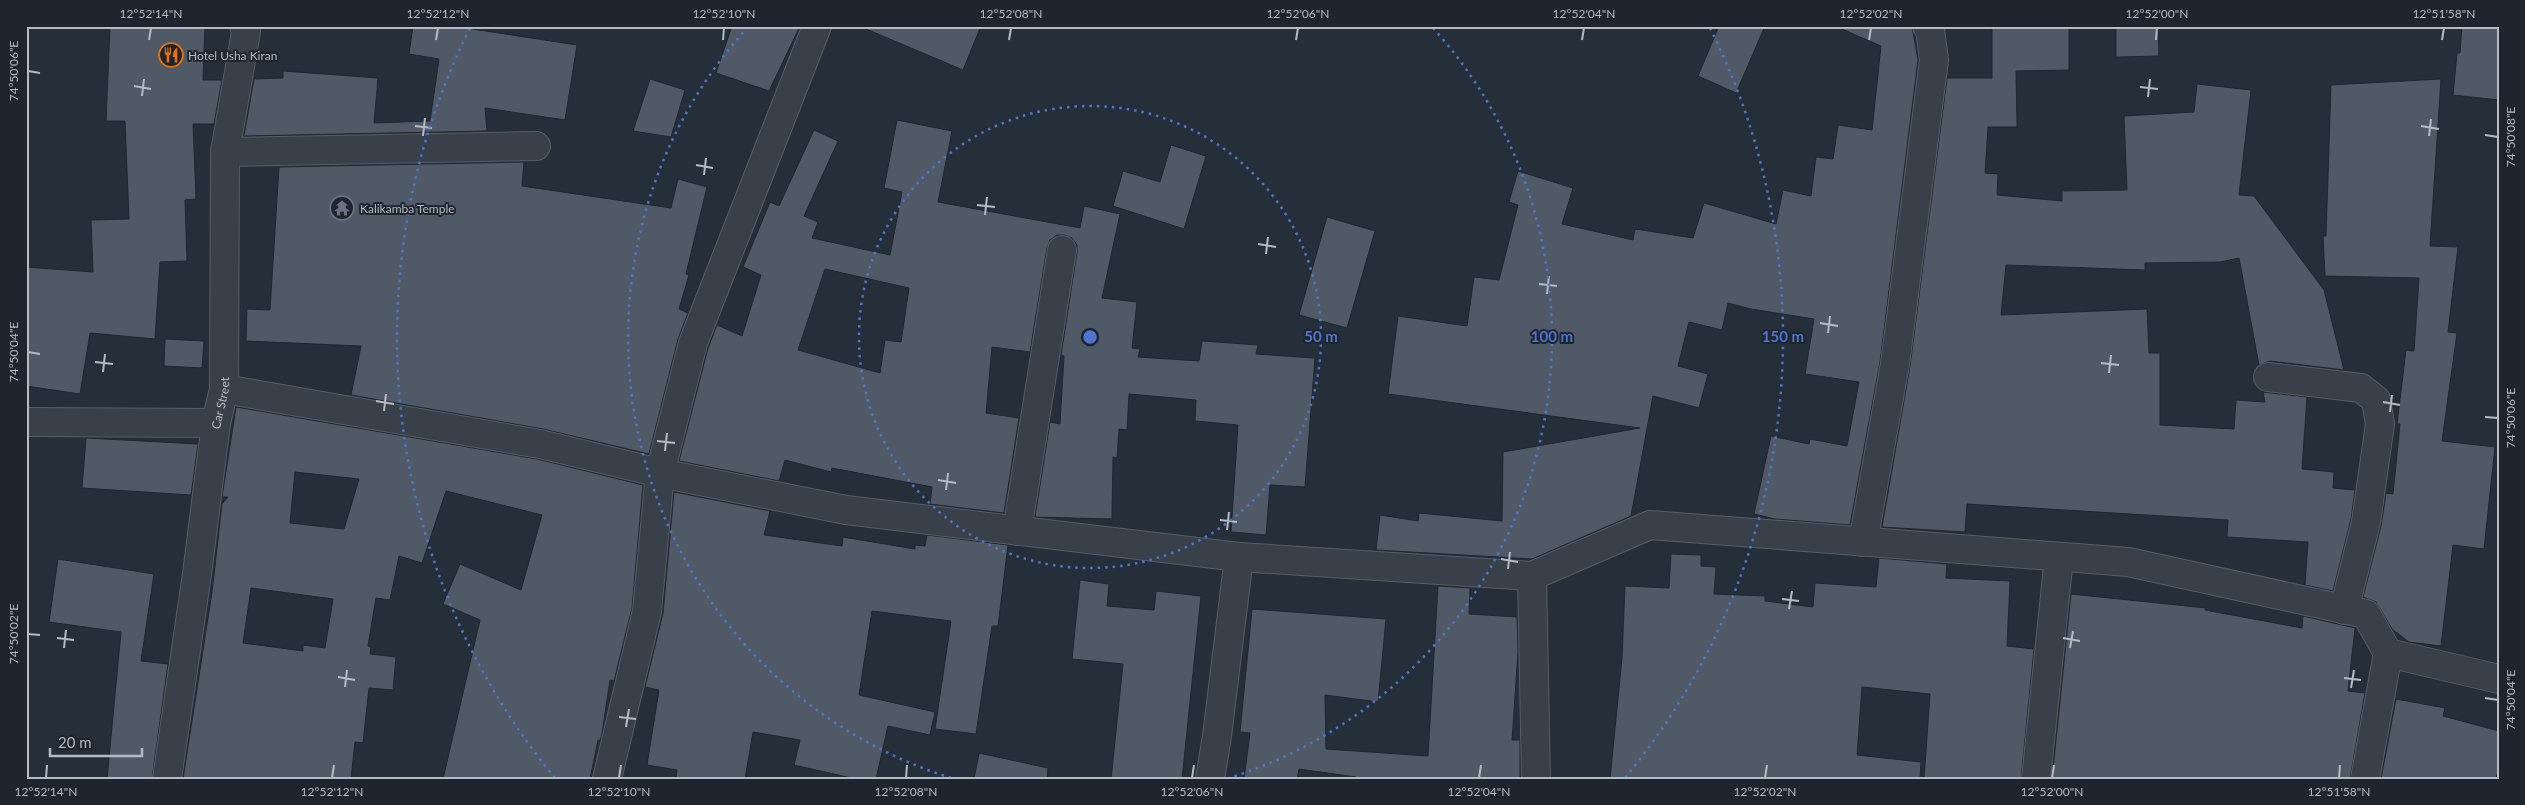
<svg xmlns="http://www.w3.org/2000/svg" width="2525" height="805" font-family="Lato,sans-serif">
	<style>
		.building { fill: #505a66; stroke: #1f2730; fill-rule: evenodd }
		.lines { fill: none; stroke-linecap: round; stroke-linejoin: round }
		.minor-casing { stroke: #565e67; stroke-width: 30 }
		.minor { stroke: #384049; stroke-width: 28 }
		.ticks { fill: none; stroke: #b4bbc5; stroke-width: 2 }
		.ring { fill: none; stroke: #5274d1; stroke-width: 2.5; stroke-dasharray: 2.5 5 }
		.labels { text-anchor: middle; dominant-baseline: central; stroke-width: 4; stroke-linejoin: round; paint-order: stroke }
		.poi-label { font-size: 12px; fill: #b4bbc5; stroke: #1d252e; text-anchor: start }
		.street-label { font-size: 12px; fill: #b4bbc5; stroke: #1d252e }
		.centre { fill: #5274d1; stroke: #1d252e; stroke-width: 2.5 }
		.ring-label { font-size: 15px; text-anchor: middle; font-weight: bold; fill: #5274d1; stroke: #1d252e; stroke-width: 4; stroke-linejoin: round; paint-order: stroke }
		.neatline { fill: none; stroke: #b4bbc5; stroke-width: 2 }
		.ticks-label { font-size: 12px; text-anchor: middle; fill: #b4bbc5 }
	</style>
	<rect width="100%" height="100%" fill="#252f39"/>
	<g class="building">
		<path d="M110 26H205L203 80H222L214 124H193L196 199 185 200 187 261 160 262 155 339 90 333 80 394 26 386V267L93 272 91 220 129 219 125 121H106Z"/>
		<path d="M413 26H453L577 45 565 120 485 108 487 131 244 136 254 79 283 78V71L378 78 374 123 430 121 439 59 409 54Z"/>
		<path d="M732 26H800L769 91 716 73Z"/>
		<path d="M859 26H981L963 70Z"/>
		<path d="M1719 26H1765L1736 93 1698 76Z"/>
		<path d="M1835 26H1912L1918 60 1880 362 1850 525 1775 519 1754 514 1771 436 1809 444 1810 439 1847 446 1859 382 1805 374 1814 319 1751 309 1728 303 1722 330 1689 322 1678 366 1708 374 1699 408 1653 396 1631 516 1532 559 1376 550 1380 515 1418 521 1419 513 1502 521 1503 452 1640 428 1388 394 1398 316 1467 326 1474 277 1499 280 1518 205 1509 202 1518 171 1573 188 1562 224 1633 240 1635 229 1693 238 1704 203 1776 224 1783 190 1811 196 1816 157 1833 159 1838 125 1872 130 1881 46Z"/>
		<path d="M1992 26H2069V70L2016 71 2017 127H1988L1985 173 1998 174 1997 195 2062 201V191L2127 190 2124 116 2194 112 2197 84 2251 90 2239 195 2254 196 2324 290 2344 370 2270 361 2259 365 2239 258 2220 262 2145 263V270L2006 265 2001 315 2147 309 2149 353H2160V425L2234 429 2236 400 2265 402 2263 392 2307 397 2302 469 2334 472 2333 488 2355 490 2351 519 2333 591 2305 585 2308 542 2227 537 2228 520 1967 504 1965 532 1882 527 1910 366 1947 78H1992Z"/>
		<path d="M2116 26H2158L2159 56 2116 57Z"/>
		<path d="M2462 26H2499V100L2453 95 2457 53H2460Z"/>
		<path d="M650 79 685 90 671 137 633 131Z"/>
		<path d="M2441 79 2430 246 2458 247 2448 332 2457 333 2442 441 2495 447 2484 549 2453 545 2441 646 2409 642 2392 629 2376 602 2363 597 2381 526 2386 493 2393 494 2400 424H2397L2406 350 2414 351 2419 278 2325 276 2323 236H2326L2331 85Z"/>
		<path d="M897 120 952 131 938 202 1080 228 1084 206 1120 214 1102 298 1137 302 1132 348 1140 349 1138 357 1199 361 1202 341 1258 345 1256 354 1315 358 1305 487 1270 485 1266 535 1231 532 1238 425 1195 421 1196 400 1129 394 1127 430 1119 429 1117 458 1113 457 1112 519 1035 517 1050 422 1060 424 1064 356 1061 355 1077 252V245L1072 238 1064 235H1057L1050 240 1047 248 1030 352 992 347 986 413 1019 418 1004 513 930 504 932 487 832 468 831 472 785 460 779 481 679 461 708 348 717 325 742 336 761 275 743 267 770 202 779 206 814 130 838 141 804 216 818 222 812 238 890 255 902 192 884 188ZM825 269 909 288 901 342 885 340 880 373 798 350Z"/>
		<path d="M1171 145 1206 156 1184 229 1113 206 1123 171 1160 182Z"/>
		<path d="M524 162 522 186 671 208 678 179 707 187 686 274 689 275 679 309 688 313 678 339 649 454 543 429 351 395 361 346 246 341 247 309 270 310 279 167Z"/>
		<path d="M1327 217 1375 231 1347 328 1299 315Z"/>
		<path d="M165 339 204 341 202 368 164 366Z"/>
		<path d="M236 407 537 459 643 485 632 608 614 681 610 680 602 733 600 741 598 740 590 779H443L480 620 443 604 460 564 521 590 542 515 446 491 422 563 399 556 390 600 376 598 368 646 371 647 370 654 396 657 393 690 369 688 363 743 355 742 351 779H183L212 592 222 504 228 497H222ZM295 472 359 479 344 529 290 523ZM251 588 333 599 325 648 303 645V651L243 643Z"/>
		<path d="M86 438 198 444 191 495 82 488Z"/>
		<path d="M674 492 770 511 764 535 842 546 843 537 915 549V545L925 546 927 535 1008 545 998 626H992L976 734 935 729 951 621 872 611 859 695 935 712 930 735 888 726 876 779H856L794 765 800 740 753 732 745 779H676L677 770 647 765 659 690 645 687 663 613Z"/>
		<path d="M1671 554 1701 555V566L1716 567 1714 594 1765 596V601L1813 607 1815 583 1876 587 1879 558 1947 564 1946 578 2010 581 2007 646 2034 649 2021 779H1924L1930 694 1862 687 1857 755 1921 762 1920 779H1610L1622 658 1625 586 1669 588Z"/>
		<path d="M58 559 154 574 141 661 168 664 152 779H107L121 632 49 622Z"/>
		<path d="M1080 580 1109 584 1107 606 1154 610 1156 591 1201 596 1182 779H1111L1123 664 1072 659Z"/>
		<path d="M1438 586 1470 588 1469 614 1517 617 1518 652 1512 740H1520V779H1355L1356 777 1299 769 1297 779H1244L1250 733 1240 732 1252 609 1386 619 1378 702 1325 695 1326 749 1428 756Z"/>
		<path d="M2071 594 2206 608 2205 610 2302 628 2303 616 2355 628 2348 691 2365 693 2350 779H2052Z"/>
		<path d="M2396 699 2445 708 2443 716 2499 731V766L2496 779H2381Z"/>
		<path d="M979 753 1048 768 1047 779H974Z"/>
	</g>
	<g class="lines">
		<g class="minor-casing">
			<g id="minor">
				<path d="M225 152 536 146"/>
				<path d="M2268 377 2361 388 2376 400 2380 424 2366 522 2344 610"/>
				<path d="M224 389 540 444 660 473 846 510 1239 557 1532 576 1650 525 2128 562 2366 614 2388 653 2499 679"/>
				<path d="M26 422 216 423"/>
				<path d="M1017 531 1062 250"/>
				<path d="M1863 542 1895 364 1934 60 1930 29 1927 26"/>
				<path d="M1532 576 1536 779"/>
				<path id="s1" d="M167 779 197 574 216 423 224 389 225 152 246 32 244 26"/>
				<path d="M607 779 647 611 660 473 693 343 817 26"/>
				<path d="M1210 779 1217 736 1239 557"/>
				<path d="M2036 779 2059 557"/>
				<path d="M2365 779 2388 653"/>
			</g>
		</g>
		<use href="#minor" class="minor"/>
	</g>
	<path class="ticks" d="M149 40 151 28M436 40 438 28M723 40 724 28M1009 40 1011 28M1296 40 1298 28M1582 40 1584 28M1869 40 1871 28M2156 40 2157 28M2442 40 2444 28M28 71 40 73M134 86 151 89M2140 87 2158 89M142 96 144 79M2148 97 2150 79M415 126 432 128M2421 126 2439 129M2485 135 2498 137M423 136 425 118M2429 136 2431 119M696 165 713 168M704 175 706 158M977 205 995 207M985 215 987 197M1258 244 1276 247M1266 254 1268 237M1539 284 1557 286M1547 294 1549 276M1820 323 1838 326M1828 333 1830 316M28 352 40 354M95 362 113 364M2101 363 2119 365M103 372 105 354M2109 373 2111 355M376 401 394 404M2383 402 2400 405M384 411 386 394M2390 412 2392 395M2485 417 2498 418M657 441 675 443M665 451 667 433M938 480 956 483M946 490 948 473M1220 520 1237 522M1227 530 1229 512M1501 559 1518 562M1508 569 1510 552M1782 599 1799 601M1789 609 1792 591M28 634 40 635M57 638 74 640M2063 638 2080 641M64 648 66 630M2070 648 2073 631M338 677 355 680M2344 678 2361 680M345 687 347 670M2351 688 2354 670M2485 698 2498 700M619 717 636 719M626 727 629 709M46 778 47 765M332 778 334 765M619 778 621 765M906 778 907 765M1192 778 1194 765M1479 778 1481 765M1765 778 1767 765M2052 778 2054 765M2339 778 2340 765"/>
	<g class="ring">
		<circle cx="1090" cy="337" r="231"/>
		<path d="M951 778A462 462 0 0 1 747 28M1433 28A462 462 0 0 1 1229 778"/>
		<path d="M555 778A693 693 0 0 1 470 28M1710 28A693 693 0 0 1 1625 778"/>
	</g>
	<defs>
		<g id="restaurant-ring" transform="scale(1.25)"><circle r="9.5" fill="#1d252e" stroke="#e8710a" stroke-width="1.5"/><path d="M-5-6h1v4h1v-4h1v4h1v-4h1v5L-1.5 .5V6h-2V.5L-5-1ZM5-6V6H3V1.5H1.5Q1.5-4 5-6Z" fill="#e8710a"/></g>
		<g id="temple-ring" transform="scale(1.25)"><circle r="9.5" fill="#1d252e" stroke="#6b7280" stroke-width="1.5"/><path d="M0-6L5-2H3V0L6.5 2.5H4V6H1.5V3h-3V6H-4V2.5H-6.5L-3 0V-2H-5Z" fill="#6b7280"/></g>
	</defs>
	<g fill-rule="evenodd">
		<use href="#restaurant-ring" x="171" y="55"/>
		<use href="#temple-ring" x="342" y="208"/>
	</g>
	<g class="labels">
		<g class="poi-label">
			<text x="188" y="55">Hotel Usha Kiran</text>
			<text x="360" y="208">Kalikamba Temple</text>
		</g>
		<g class="street-label">
			<text stroke="none"><textPath href="#s1" startOffset="380">Car Street</textPath></text>
		</g>
	</g>
	<circle cx="1090" cy="337" r="8" class="centre"/>
	<g class="ring-label">
		<text x="1321" y="342">50 m</text>
		<text x="1552" y="342">100 m</text>
		<text x="1783" y="342">150 m</text>
	</g>
	<rect width="2525" height="805" fill="none" stroke="#1d252e" stroke-width="55"/>
	<path d="M50 748v8h92v-8" fill="none" stroke="#b4bbc5" stroke-width="2.5"/>
	<text x="58" y="748" font-size="15" fill="#b4bbc5" stroke="#1d252e" stroke-width="4" paint-order="stroke">20 m</text>
	<rect x="28" y="28" width="2470" height="750" class="neatline"/>
	<g class="ticks-label">
		<text x="151" y="18">12°52'14"N</text>
		<text x="438" y="18">12°52'12"N</text>
		<text x="724" y="18">12°52'10"N</text>
		<text x="1011" y="18">12°52'08"N</text>
		<text x="1298" y="18">12°52'06"N</text>
		<text x="1584" y="18">12°52'04"N</text>
		<text x="1871" y="18">12°52'02"N</text>
		<text x="2157" y="18">12°52'00"N</text>
		<text x="2444" y="18">12°51'58"N</text>
		<text transform="translate(14 71) rotate(-90)" y="4">74°50'06"E</text>
		<text transform="translate(2511 137) rotate(-90)" y="4">74°50'08"E</text>
		<text transform="translate(14 352) rotate(-90)" y="4">74°50'04"E</text>
		<text transform="translate(2511 418) rotate(-90)" y="4">74°50'06"E</text>
		<text transform="translate(14 634) rotate(-90)" y="4">74°50'02"E</text>
		<text transform="translate(2511 700) rotate(-90)" y="4">74°50'04"E</text>
		<text x="46" y="796">12°52'14"N</text>
		<text x="332" y="796">12°52'12"N</text>
		<text x="619" y="796">12°52'10"N</text>
		<text x="906" y="796">12°52'08"N</text>
		<text x="1192" y="796">12°52'06"N</text>
		<text x="1479" y="796">12°52'04"N</text>
		<text x="1765" y="796">12°52'02"N</text>
		<text x="2052" y="796">12°52'00"N</text>
		<text x="2339" y="796">12°51'58"N</text>
	</g>
</svg>
